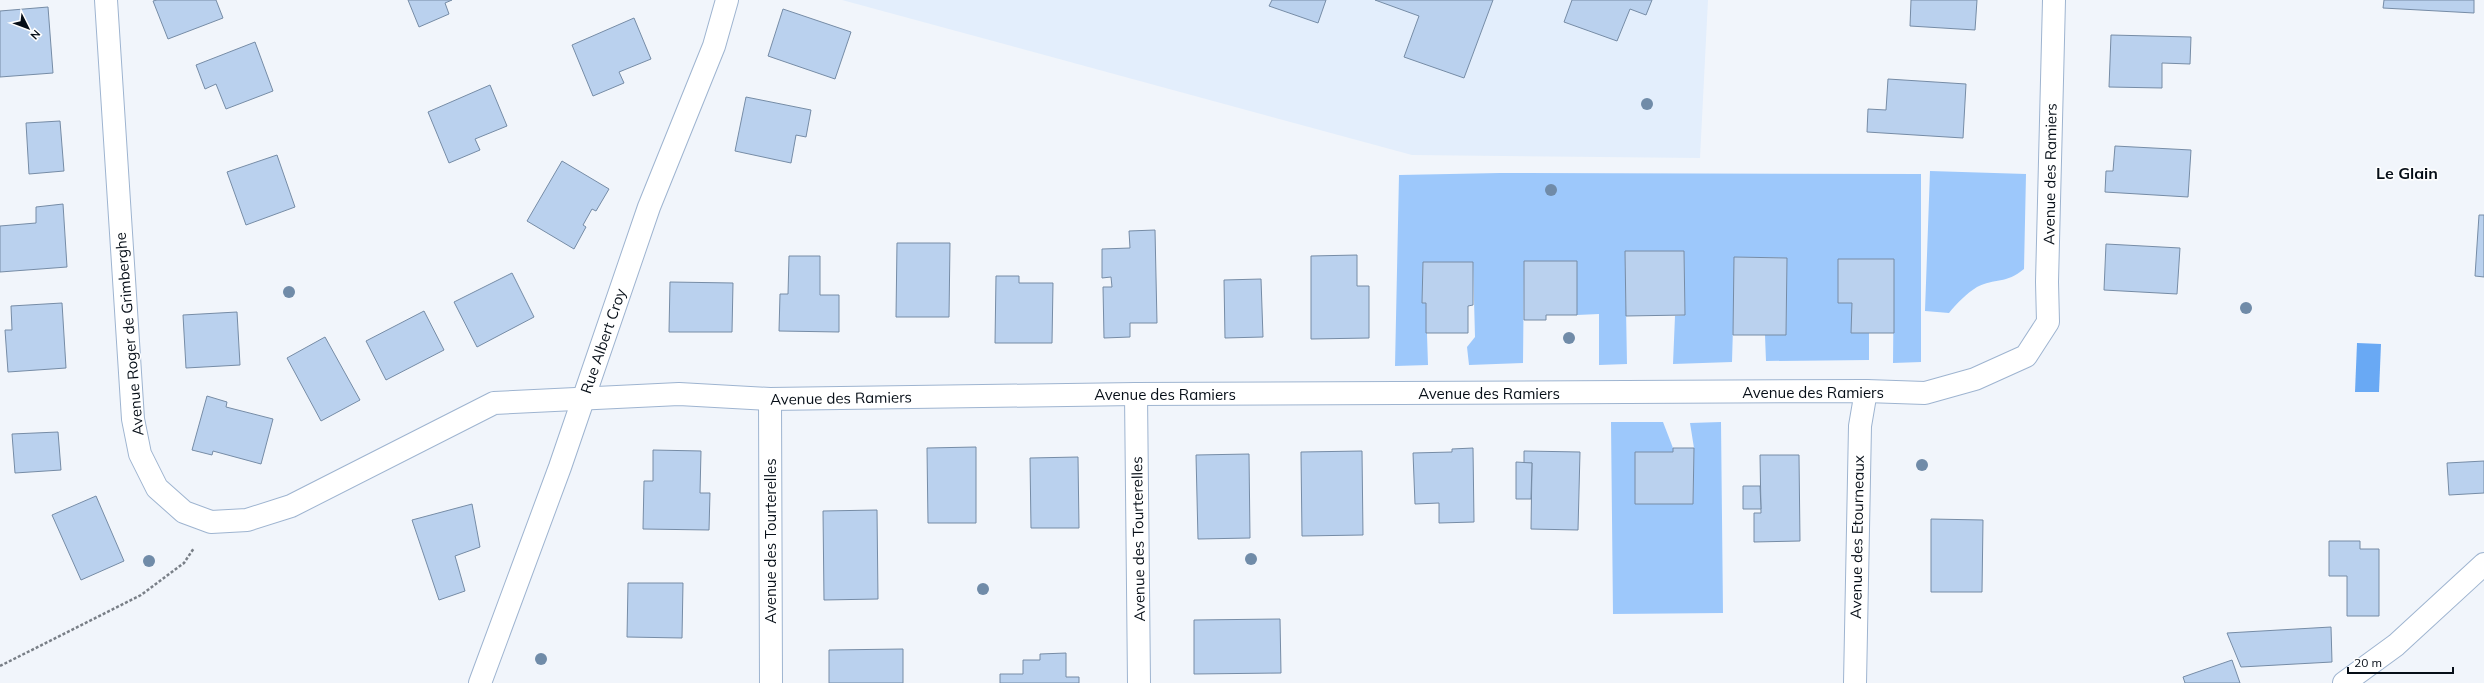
<svg xmlns="http://www.w3.org/2000/svg" width="2484" height="683" font-family="Mulish,sans-serif">
	<style>
		.built { fill: #e3eefc }
		.green { fill: #9dc8fb }
		.water { fill: #69a9f4 }
		.building { fill: #bad1ee; stroke: #768ca6 }
		.lines { fill: none; stroke-linecap: round; stroke-linejoin: round }
		.street-casing { stroke: #9eb4d0; stroke-width: 24 }
		.path { stroke: #797f87; stroke-width: 2.5; stroke-dasharray: 3 2; stroke-linecap: butt }
		.street { stroke: #fff; stroke-width: 22 }
		.tree { fill: #708ba8 }
		.labels { text-anchor: middle; dominant-baseline: central; stroke-width: 3; stroke-linejoin: round; paint-order: stroke }
		.street-label { font-size: 15px; fill: #060e17; stroke: #fff }
		.neighbourhood-label { font-size: 16px; font-weight: bold; fill: #060e17; stroke: #fff }
	</style>
	<rect width="100%" height="100%" fill="#f1f5fb"/>
	<path class="built" d="M842 0H1708L1700 158 1412 155Z"/>
	<g class="green">
		<path d="M1930 171 2026 174 2024 269C2006 284 1995 278 1977 287 1966 294 1957 303 1949 313L1925 311Z"/>
		<path d="M1500 173 1921 174V362L1893 363 1894 259H1839V303H1852V333H1869V360L1766 361 1765 335H1786L1787 258 1735 257 1732 362 1673 364 1675 316 1685 315 1684 251H1625L1627 364 1599 365V314L1577 315V261H1524L1523 363 1469 365 1467 347 1475 337 1473 262H1423L1422 302 1426 303 1428 365 1395 366 1399 175Z"/>
		<path d="M1611 422H1663L1673 448V452L1635 504 1693 503 1694 448 1690 423 1721 422 1723 613 1613 614Z"/>
	</g>
	<path class="water" d="M2357 343 2381 344 2379 392H2355Z"/>
	<g class="building">
		<path d="M157 0H216L223 18 168 39 153 1Z"/>
		<path d="M408 0H452L445 3 449 14 419 27Z"/>
		<path d="M1272 0H1326L1318 23 1269 6Z"/>
		<path d="M1375 0H1493L1464 78 1404 57 1419 16Z"/>
		<path d="M1572 0H1652L1646 15 1630 9 1617 41 1564 22Z"/>
		<path d="M1911 0H1977L1975 30 1910 26Z"/>
		<path d="M2384 0H2474V13L2383 8Z"/>
		<path d="M48 7 53 73 0 77V11Z"/>
		<path d="M783 9 851 32 835 79 768 56Z"/>
		<path d="M634 18 651 59 619 72 624 83 593 96 572 45Z"/>
		<path d="M2111 35 2191 37 2190 64 2162 63V88L2109 87Z"/>
		<path d="M255 42 273 91 226 109 216 84 205 89 196 65Z"/>
		<path d="M1888 79 1966 84 1963 138 1867 132 1868 109 1886 110Z"/>
		<path d="M490 85 507 126 475 139 480 150 449 163 428 112Z"/>
		<path d="M746 97 811 110 806 137 796 135 791 163 735 151Z"/>
		<path d="M60 121 64 171 29 174 26 123Z"/>
		<path d="M2115 146 2191 150 2188 197 2105 192 2106 171H2113Z"/>
		<path d="M277 155 295 207 246 225 227 172Z"/>
		<path d="M562 161 609 189 596 211 592 209 583 225 586 227 574 249 527 221Z"/>
		<path d="M63 204 67 267 0 272V226L36 223V207Z"/>
		<path d="M2479 215H2484V277L2475 276Z"/>
		<path d="M1155 230 1157 323H1130V337L1104 338 1103 287H1112L1111 277 1102 278V249L1130 248 1129 231Z"/>
		<path d="M897 243H950L949 317H896Z"/>
		<path d="M2106 244 2180 248 2177 294 2104 290Z"/>
		<path d="M1625 251H1684L1685 315 1626 316Z"/>
		<path d="M1357 255V286H1369V338L1311 339V256Z"/>
		<path d="M789 256H820V295H839V332L779 331 780 294H788Z"/>
		<path d="M1734 257 1787 258 1786 335H1733Z"/>
		<path d="M1838 259H1894V333H1851L1852 303H1838Z"/>
		<path d="M1524 261H1577V315H1546V320H1524Z"/>
		<path d="M1423 262H1473V305L1468 306V333H1426V303H1422Z"/>
		<path d="M512 273 534 317 477 347 454 302Z"/>
		<path d="M996 276H1019V283H1053L1052 343H995Z"/>
		<path d="M1261 279 1263 337 1225 338 1224 280Z"/>
		<path d="M670 282 733 283 732 332H669Z"/>
		<path d="M62 303 66 368 8 372 5 330H12L11 306Z"/>
		<path d="M424 311 444 350 386 380 366 341Z"/>
		<path d="M237 312 240 365 186 368 183 315Z"/>
		<path d="M325 337 360 400 321 421 287 358Z"/>
		<path d="M207 396 227 402 226 407 273 419 261 464 213 451 212 455 192 450Z"/>
		<path d="M58 432 61 470 15 473 12 434Z"/>
		<path d="M976 447V523H928L927 448Z"/>
		<path d="M1473 448 1474 522 1439 523V503L1415 504 1413 453 1452 452V449Z"/>
		<path d="M1673 448H1694L1693 504H1635V452H1673Z"/>
		<path d="M653 450 701 451 700 493H710L709 530 643 529 644 481H653Z"/>
		<path d="M1362 451 1363 535 1302 536 1301 452Z"/>
		<path d="M1524 451 1580 452 1578 530 1531 529 1532 463H1524Z"/>
		<path d="M1249 454 1250 538 1198 539 1196 455Z"/>
		<path d="M1760 455H1799L1800 541 1754 542V513H1761Z"/>
		<path d="M1078 457 1079 528H1031L1030 458Z"/>
		<path d="M2484 461V493L2449 495 2447 463Z"/>
		<path d="M1516 462 1532 463 1531 499H1516Z"/>
		<path d="M1743 486H1760L1761 509H1743Z"/>
		<path d="M96 496 124 561 81 580 52 515Z"/>
		<path d="M472 504 480 547 455 556 465 591 439 600 412 520Z"/>
		<path d="M877 510 878 599 824 600 823 511Z"/>
		<path d="M1931 519 1983 520 1982 592H1931Z"/>
		<path d="M2329 541H2360V549H2379V616H2347V576H2329Z"/>
		<path d="M628 583H683L682 638 627 637Z"/>
		<path d="M1280 619 1281 673 1194 674V620Z"/>
		<path d="M2331 627 2332 662 2241 667 2227 633Z"/>
		<path d="M903 649V683H829V650Z"/>
		<path d="M1066 653V677H1079V683H1000V674H1023V660H1040V654Z"/>
		<path d="M2232 660 2240 683H2185L2183 677Z"/>
	</g>
	<g class="lines">
		<g class="street-casing">
			<g id="street">
				<path d="M106 0 133 419 140 454 157 488 184 512 211 522 247 520 291 506 494 403 679 394 770 399 1136 394 1866 391 1925 393 1975 379 2026 356 2048 322 2047 282 2054 0"/>
				<path d="M1136 394 1139 683"/>
				<path d="M770 399 771 683"/>
				<path d="M480 683 560 467 649 207 714 46 727 0"/>
				<path d="M1855 683 1860 426 1866 391"/>
				<path d="M2344 683 2396 645 2484 564"/>
			</g>
		</g>
		<path class="path" d="M0 666 141 595 184 563 194 548"/>
		<use href="#street" class="street"/>
	</g>
	<g class="tree">
		<circle cx="1647" cy="104" r="6"/>
		<circle cx="1551" cy="190" r="6"/>
		<circle cx="289" cy="292" r="6"/>
		<circle cx="2246" cy="308" r="6"/>
		<circle cx="1569" cy="338" r="6"/>
		<circle cx="1922" cy="465" r="6"/>
		<circle cx="1251" cy="559" r="6"/>
		<circle cx="149" cy="561" r="6"/>
		<circle cx="983" cy="589" r="6"/>
		<circle cx="541" cy="659" r="6"/>
	</g>
	<g class="labels">
		<g class="street-label">
			<text transform="translate(2050 174) rotate(-89)">Avenue des Ramiers</text>
			<text transform="translate(129 334) rotate(-95)">Avenue Roger de Grimberghe</text>
			<text transform="translate(603 341) rotate(-71)">Rue Albert Croy</text>
			<text x="1813" y="392">Avenue des Ramiers</text>
			<text x="1489" y="393">Avenue des Ramiers</text>
			<text x="1165" y="394">Avenue des Ramiers</text>
			<text transform="translate(841 398) rotate(-1)">Avenue des Ramiers</text>
			<text transform="translate(1857 537) rotate(-89)">Avenue des Etourneaux</text>
			<text transform="translate(1138 539) rotate(-91)">Avenue des Tourterelles</text>
			<text transform="translate(770 541) rotate(-90)">Avenue des Tourterelles</text>
		</g>
		<g class="neighbourhood-label">
			<text x="2407" y="173">Le Glain</text>
		</g>
	</g>
	<g transform="translate(28 28) rotate(132)" stroke="#ffffff" stroke-width="3" paint-order="stroke">
	<path d="M0-3L7 15L0 10L-7 15Z" fill="#060e17"/>
	<text y="-6" font-size="11" font-weight="bold" text-anchor="middle" fill="#060e17">N</text>
	</g>
	<path d="M2348 667v6h105v-6" fill="none" stroke="#060e17" stroke-width="2"/>
	<text x="2354" y="667" font-size="12" fill="#060e17" stroke="#ffffff" stroke-width="3" paint-order="stroke">20 m</text>
</svg>
